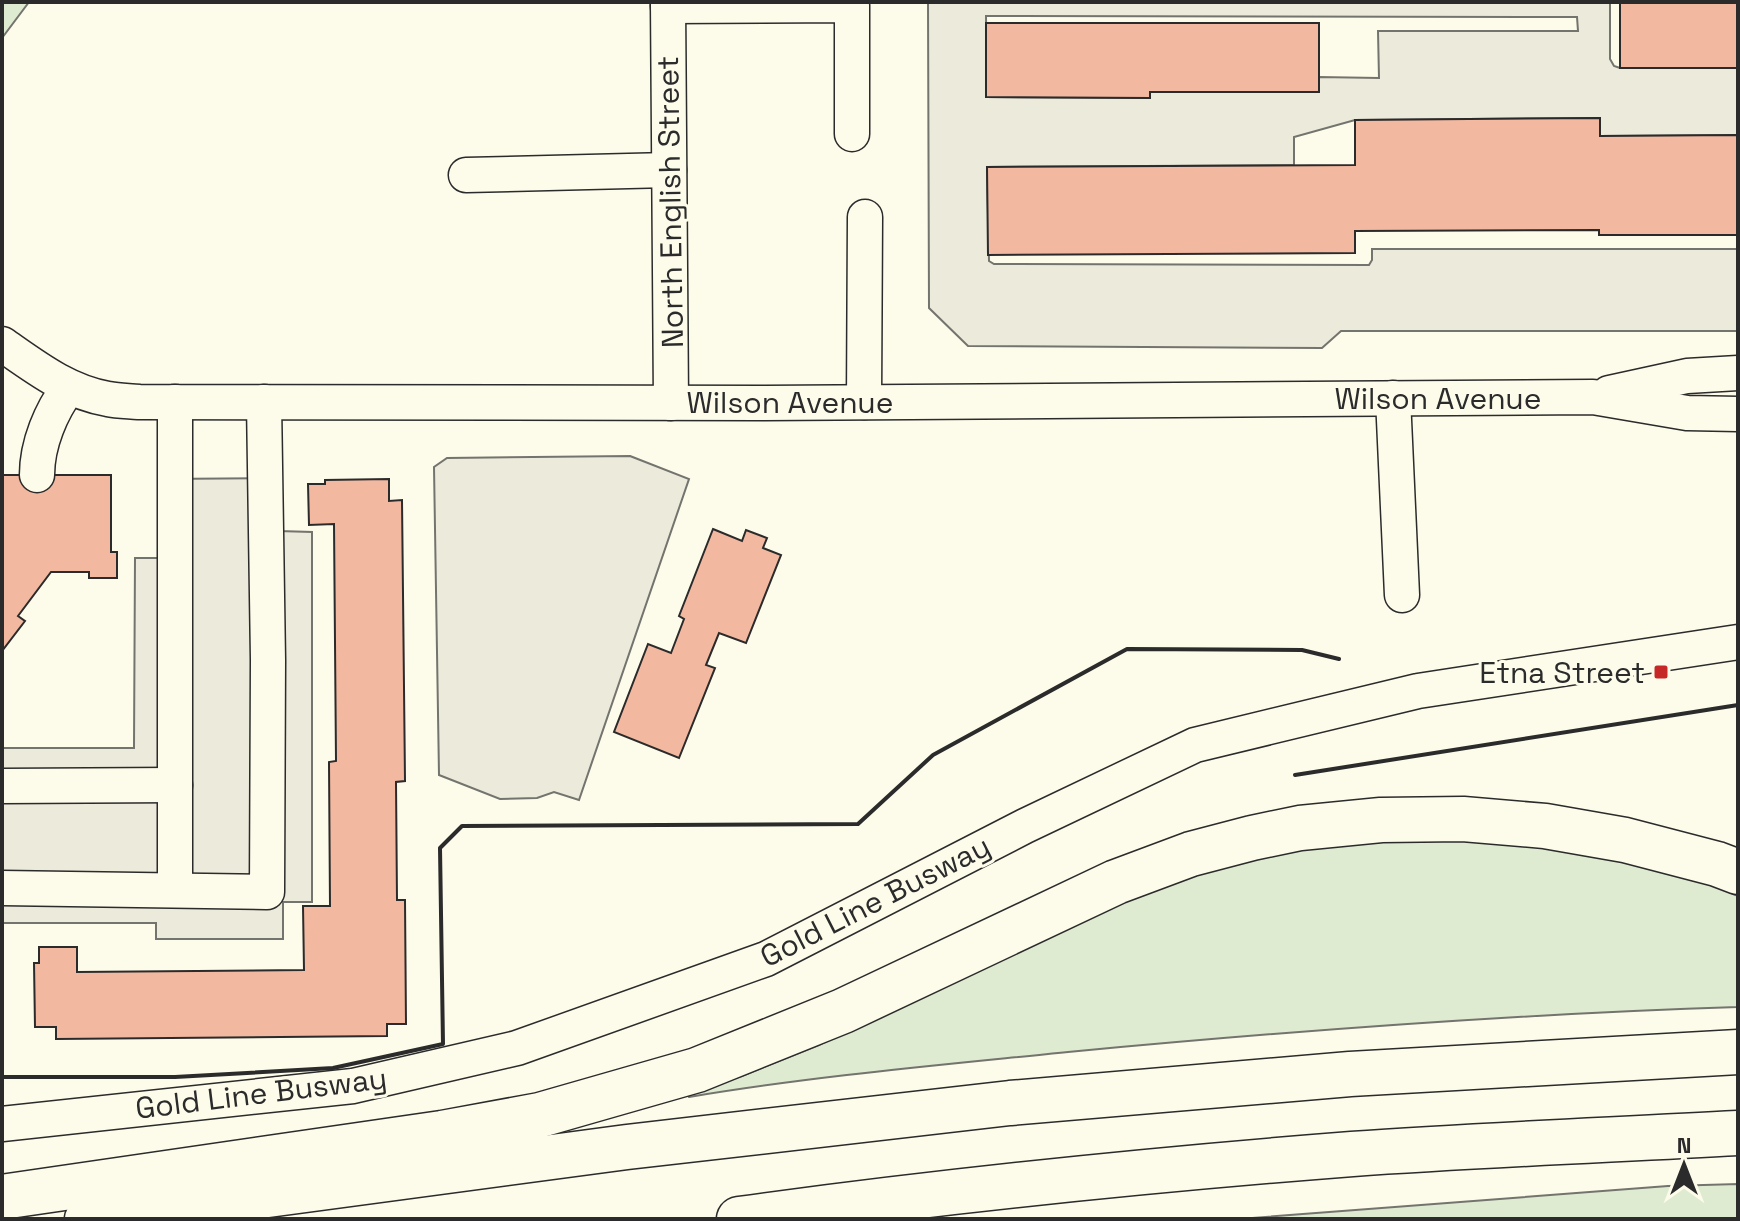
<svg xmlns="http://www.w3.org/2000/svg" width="1740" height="1221" font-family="'Space Grotesk',sans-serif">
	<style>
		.green { fill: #deebd1; stroke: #74746e; stroke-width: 2 }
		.parking { fill: #eceadb; stroke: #74746e; stroke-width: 2; fill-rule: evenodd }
		.building { fill: #f2b8a0; stroke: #2b2b2b; stroke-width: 2 }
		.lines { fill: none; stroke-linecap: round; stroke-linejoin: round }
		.minor-casing { stroke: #2b2b2b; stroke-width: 37 }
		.highway-casing { stroke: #2b2b2b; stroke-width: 47 }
		.minor { stroke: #fdfbea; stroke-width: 34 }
		.highway { stroke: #fdfbea; stroke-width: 44 }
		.wall { stroke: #2b2b2b; stroke-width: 4 }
		.poi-dot { fill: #c62828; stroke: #fdfbea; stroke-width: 3 }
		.labels { text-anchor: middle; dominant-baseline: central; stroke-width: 6; stroke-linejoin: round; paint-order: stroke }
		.street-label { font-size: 30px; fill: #2b2b2b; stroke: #fdfbea }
		.poi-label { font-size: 30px; fill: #2b2b2b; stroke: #fdfbea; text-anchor: end }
	</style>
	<rect width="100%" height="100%" fill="#fdfbea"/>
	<g class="green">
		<path d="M2 2H29L2 38Z"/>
		<path d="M1431 837 1576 849 1709 883 1738 896V1007C1514 1014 1290 1031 1068 1052 941 1065 814 1076 689 1097L687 1092 742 1076 819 1045 890 1009 1133 897 1196 875 1251 860 1307 848Z"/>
		<path d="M1738 1184V1219H1239L1668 1186Z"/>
	</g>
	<g class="parking">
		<path d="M928 2H1610V59L1614 66 1620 68H1738V135L1600 136V118L1355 120 1294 137V165L987 167 989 261 994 264 1369 265 1372 260V249H1738V331H1341L1322 348 968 346 929 308ZM986 16 1577 17 1578 31H1378L1379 78 1319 77V92H1150L1149 98 987 97Z"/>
		<path d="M630 456 689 479 579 800 554 792 537 798 500 799 439 775 434 467 447 458Z"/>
		<path d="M278 478 279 531 312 532V902H283V939H156V923H2V748H134L135 558H161L160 479Z"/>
	</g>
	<g class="building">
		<rect x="1620" y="2" width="118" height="66"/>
		<path d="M986 23H1319V92H1150V98L986 97Z"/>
		<path d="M1600 118V136L1738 135V235H1599V230L1355 231V253L988 255 987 167 1355 165V120Z"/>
		<path d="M2 475H111V552H117V578H89V572H51L18 616 25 621 2 651Z"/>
		<path d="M389 479V501L402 500 405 781 396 782 397 900H405L406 1024H387V1036L56 1039V1027H35L34 963H39V947H77V972L304 970 303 906H330L329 762 336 761 334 524 309 525 308 484H325V480Z"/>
		<path d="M713 529 742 541 746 530 767 538 763 548 781 555 746 643 719 633 706 665 715 668 679 758 614 732 648 644 671 653 684 619 679 616Z"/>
	</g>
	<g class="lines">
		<g class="minor-casing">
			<g id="minor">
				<path d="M668 2 671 403"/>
				<path d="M668 6 852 5V134"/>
				<path d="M466 175 669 170"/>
				<path d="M2 344C35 367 67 392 108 399 118 401 129 401 139 402L765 403 1593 397 1687 413 1738 414"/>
				<path d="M1609 393 1687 376 1738 373"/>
				<path d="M1393 398 1402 595"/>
				<path d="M864 402 865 217"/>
				<path d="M37 475C37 444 51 411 69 387"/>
				<path d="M2 786 175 785"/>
				<path d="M2 888 267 892 268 660 264 402"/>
				<path d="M175 890V402"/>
				<path d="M2 1124 353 1086 517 1048 766 959 1025 826 1195 745 1418 691 1738 642"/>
			</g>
		</g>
		<g class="highway-casing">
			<g id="highway">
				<path d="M2 1197 442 1133 540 1115 697 1070 843 1011 1116 882 1191 854 1252 838 1300 828 1381 820 1463 819 1545 826 1625 840 1717 864 1738 872"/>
				<path d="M87 1219 627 1147 1010 1103 1350 1074 1738 1052"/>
				<path d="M739 1219C943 1191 1147 1170 1352 1154 1480 1145 1609 1140 1738 1133"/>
			</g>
		</g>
		<use href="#minor" class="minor"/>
		<use href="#highway" class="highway"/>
		<g class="wall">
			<path d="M1295 775 1738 705"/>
			<path d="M2 1077H175L333 1068 443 1044 440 848 462 826 858 824 933 755 1127 649 1302 650 1339 659"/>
		</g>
	</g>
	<rect class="poi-dot" x="1653" y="664" width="16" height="16" rx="4"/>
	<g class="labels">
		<g class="street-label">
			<text transform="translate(670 202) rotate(-91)">North English Street</text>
			<text x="1438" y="398">Wilson Avenue</text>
			<text x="790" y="402">Wilson Avenue</text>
			<text transform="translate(875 901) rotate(-27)">Gold Line Busway</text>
			<text transform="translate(261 1093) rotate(-7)">Gold Line Busway</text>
		</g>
		<g class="poi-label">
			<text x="1645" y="672">Etna Street</text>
		</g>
	</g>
	<rect width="1740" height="1221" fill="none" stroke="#2b2b2b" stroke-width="8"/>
	<g transform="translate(1684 1165)" stroke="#fdfbea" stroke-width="6" paint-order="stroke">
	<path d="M0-6L14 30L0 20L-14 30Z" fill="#2b2b2b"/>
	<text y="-12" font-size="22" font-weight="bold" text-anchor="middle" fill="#2b2b2b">N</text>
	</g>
</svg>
